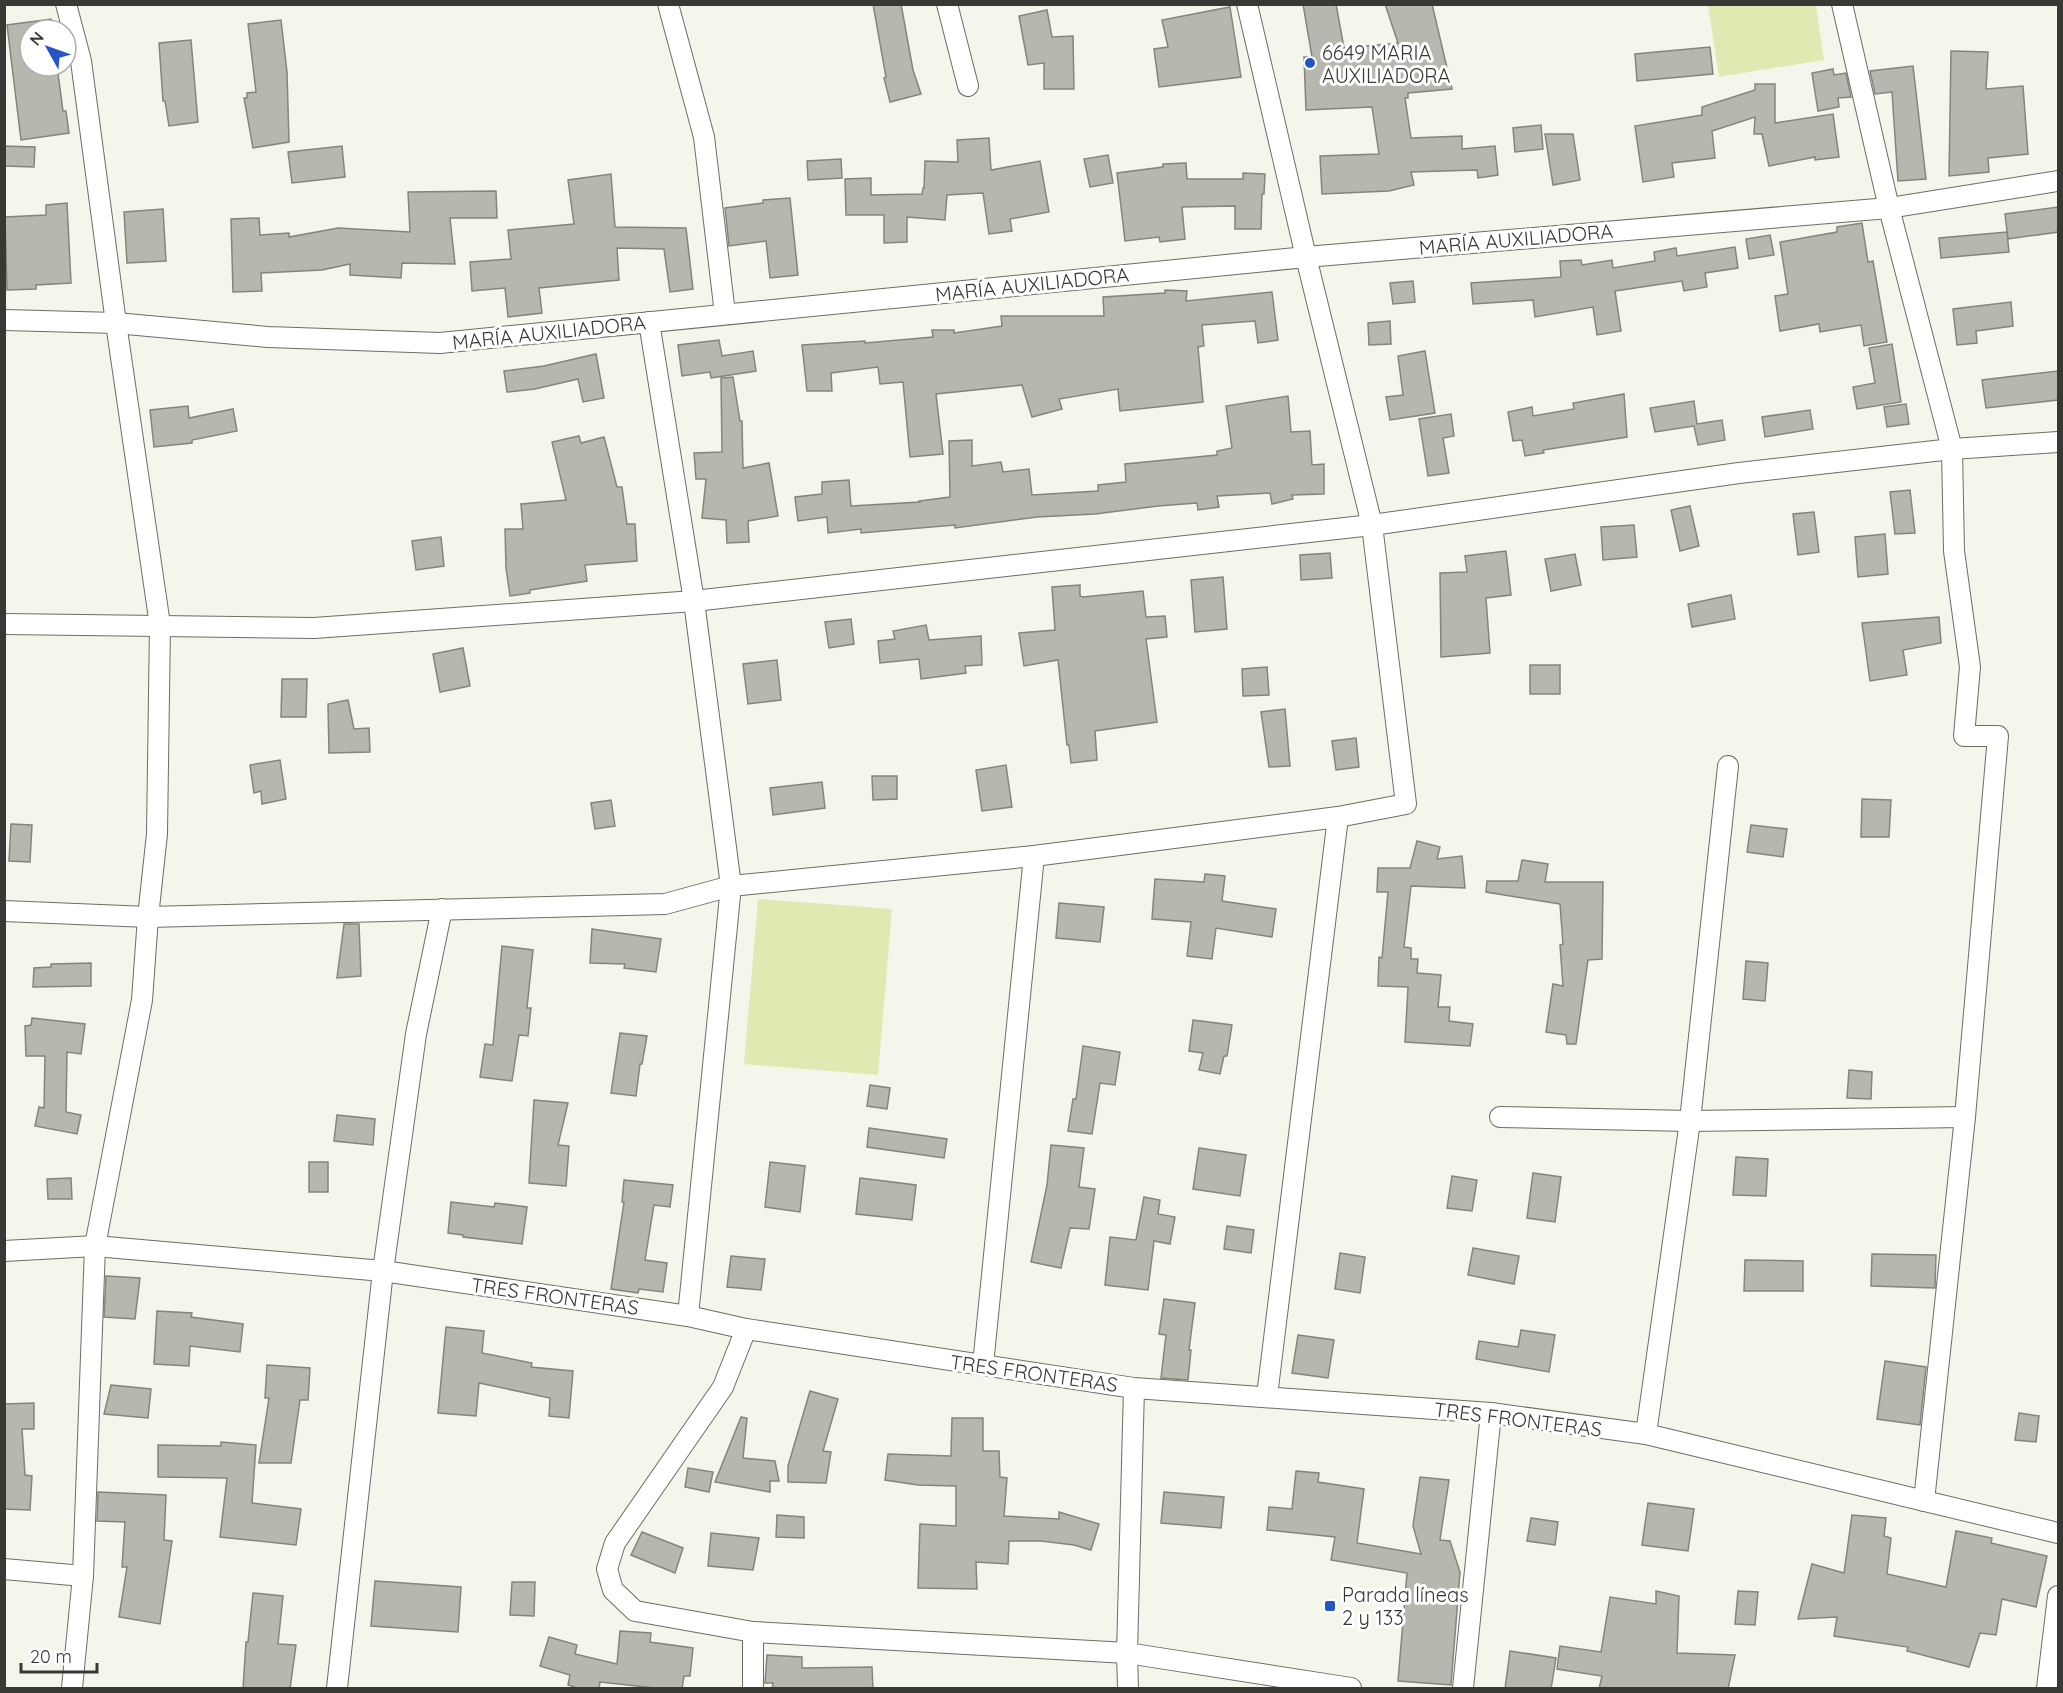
<svg xmlns="http://www.w3.org/2000/svg" width="2063" height="1693" font-family="Quicksand,sans-serif">
	<style>
		.green { fill: #e1e8b2 }
		.building { fill: #b6b7ae; stroke: #84857c; stroke-width: 1.5 }
		.lines { fill: none; stroke-linecap: round; stroke-linejoin: round }
		.street-casing { stroke: #6c6e65; stroke-width: 22 }
		.street { stroke: #fff; stroke-width: 20 }
		.poi-dot { fill: #2654c2; stroke: #fff; stroke-width: 2 }
		.labels { text-anchor: middle; dominant-baseline: central; stroke-width: 6; stroke-linejoin: round; paint-order: stroke }
		.poi-label { font-size: 20px; fill: #383935; stroke: #fff; text-anchor: start }
		.street-label { font-size: 20px; fill: #383935; stroke: #fff }
	</style>
	<rect width="100%" height="100%" fill="#f4f6eb"/>
	<g class="green">
		<path d="M1708 5H1816L1824 60 1719 77Z"/>
		<path d="M758 899 892 909 878 1075 744 1064Z"/>
	</g>
	<g class="building">
		<path d="M873 4H901L913 70 921 94 890 102 884 78 886 77Z"/>
		<path d="M1303 4H1336L1344 48 1398 43 1385 4H1432L1452 89 1408 93V98H1405L1411 138 1462 136V149L1495 146 1498 175 1478 178 1477 170 1411 172 1414 185 1389 191 1322 194 1320 156 1379 154 1372 107 1306 110 1304 57H1312Z"/>
		<path d="M1230 7 1241 77 1159 87 1154 49 1168 47 1162 20Z"/>
		<path d="M1047 10 1052 37 1073 36 1074 89H1044V63L1028 65 1019 16Z"/>
		<path d="M51 19 52 30H30V66H57L63 111H66L69 133 21 140 7 25Z"/>
		<path d="M281 20 287 72 289 142 253 148 244 98H247V93L256 92 248 24Z"/>
		<path d="M191 40 198 122 169 126 165 101H163L159 43Z"/>
		<path d="M1710 47 1713 74 1637 81 1635 54Z"/>
		<path d="M1951 51 1988 52 1986 89 2023 86 2028 154 1988 158 1989 172 1949 176Z"/>
		<path d="M1913 66 1926 179 1898 181 1892 92 1875 94 1870 71Z"/>
		<path d="M1833 69 1834 75 1846 73 1851 97 1838 98 1839 107 1818 111 1812 73Z"/>
		<path d="M1755 84H1775V123L1833 114 1839 157 1815 160V157L1769 166 1762 134H1754L1755 117 1712 131 1715 158 1672 163 1674 177 1643 182 1635 126 1702 115V107L1755 90Z"/>
		<path d="M1541 125 1543 149 1515 152 1513 128Z"/>
		<path d="M1545 134H1573L1580 180 1553 185Z"/>
		<path d="M989 138 991 170 1040 161 1049 212 1010 219 1012 231 989 234 983 193 947 195 945 220 907 217V242L884 243V215H846L845 179 871 178V195L922 194 923 188H924L925 161 958 162 957 140Z"/>
		<path d="M4 146 35 147 34 167 4 166Z"/>
		<path d="M342 146 345 177 292 183 288 152Z"/>
		<path d="M1108 155 1113 183 1090 187 1084 159Z"/>
		<path d="M841 159 842 178 808 180 807 161Z"/>
		<path d="M1186 163 1187 179H1243V173L1265 174 1264 194H1262L1261 229H1235V206L1182 207 1185 239 1160 242 1159 237 1125 241 1117 173 1163 167V164Z"/>
		<path d="M611 174 615 227 686 228 693 289 670 292 664 249 617 248 619 280 539 288 542 313 508 317 505 288 472 291 470 262 511 259 508 230 574 224 568 180Z"/>
		<path d="M496 191 497 218H450L455 264 402 263 401 278 350 275V264L322 270 261 273 262 291 233 292 231 219 259 218 260 235 289 233V237L338 228 410 232 408 192Z"/>
		<path d="M790 198 798 275 770 278 766 241 729 246 725 208 763 203V200Z"/>
		<path d="M67 203 71 283 36 285V289L7 290 5 217 46 215V205Z"/>
		<path d="M2058 207V232L2008 239 2005 214Z"/>
		<path d="M163 209 166 261 127 263 124 212Z"/>
		<path d="M1862 223 1868 262 1873 261 1887 342 1864 346 1861 325 1820 332 1819 324 1780 331 1775 296 1788 294 1780 242 1837 232V227Z"/>
		<path d="M2007 232 2009 252 1941 258 1939 238Z"/>
		<path d="M1770 235 1774 255 1749 259 1746 239Z"/>
		<path d="M1735 247 1738 268 1705 273 1707 287 1684 291 1682 281 1615 291 1621 331 1597 335 1593 307 1535 317 1533 300 1473 304 1471 283 1561 277 1560 261 1581 260 1582 265 1612 260 1613 268 1655 261 1654 252 1676 248 1677 256Z"/>
		<path d="M1413 281 1415 302 1393 304 1390 283Z"/>
		<path d="M1165 290 1187 291 1186 301 1272 292 1278 340 1258 343 1255 321 1202 325 1204 346 1198 347 1203 402 1120 411 1118 389 1059 399 1062 409 1032 417 1022 385 936 394 943 454 910 457 903 382 880 384 878 367 831 373 832 391H807L802 345 865 341V343L933 337 932 330H954V333L1002 326 1001 316H1104L1103 297 1165 293Z"/>
		<path d="M2011 302 2013 326 1976 331 1977 343 1957 345 1953 309Z"/>
		<path d="M1390 321 1391 344 1369 345 1368 323Z"/>
		<path d="M719 340 722 356 753 351 756 371 711 378 710 372 682 376 678 345Z"/>
		<path d="M1892 344 1901 402 1857 409 1853 387 1875 383 1869 348Z"/>
		<path d="M1425 351 1435 413 1390 420 1386 397 1403 395 1398 356Z"/>
		<path d="M596 354 604 398 583 402 578 379 535 389 507 392 504 371 544 366Z"/>
		<path d="M2058 371V400L1986 408 1982 380Z"/>
		<path d="M733 377 740 421H742L743 468 769 463 778 516 748 521 749 542 727 543 726 520 702 518 706 479H696L694 453 722 452 721 378Z"/>
		<path d="M1624 394 1627 437 1543 450 1544 453 1525 456 1522 440 1513 441 1508 412 1532 407 1533 416 1574 409 1573 403Z"/>
		<path d="M1288 396 1291 432 1310 431 1312 465 1324 464V494L1292 495 1293 499 1272 504 1270 493 1217 496 1219 507 1198 510 1197 503 1158 506 1095 514 1037 517 955 528V525L861 533V529L828 533 827 517 798 521 795 497 822 494V482L849 480 851 506 920 502 919 501 950 497 949 441 972 440V466L1001 462 1003 472 1029 469 1032 495 1098 491V485L1126 482 1125 464 1217 455V451L1232 448 1226 406Z"/>
		<path d="M1694 401 1697 424 1722 420 1725 440 1698 445 1694 426 1655 432 1650 408Z"/>
		<path d="M1906 404 1909 424 1887 427 1884 407Z"/>
		<path d="M188 406 189 418 233 409 237 431 192 440V443L154 447 150 410Z"/>
		<path d="M1810 410 1813 429 1765 437 1762 417Z"/>
		<path d="M1451 414 1454 436 1443 438 1449 473 1428 476 1419 419Z"/>
		<path d="M579 436 581 443 604 437 617 487H622L627 524H635L637 561 585 565 587 581 530 590V593L510 596 506 568 505 529H523L521 504 566 500 552 442Z"/>
		<path d="M1910 490 1915 533 1895 534 1890 492Z"/>
		<path d="M1690 506 1699 546 1680 551 1671 510Z"/>
		<path d="M1814 512 1819 552 1798 555 1793 514Z"/>
		<path d="M1634 525 1637 557 1603 560 1601 527Z"/>
		<path d="M1885 534 1888 574 1858 577 1855 537Z"/>
		<path d="M441 537 444 566 416 570 412 541Z"/>
		<path d="M1506 551 1511 595 1486 598 1490 653 1441 657 1440 573 1467 572 1465 556Z"/>
		<path d="M1330 553 1332 578 1301 580 1300 555Z"/>
		<path d="M1575 554 1581 585 1551 591 1545 559Z"/>
		<path d="M1223 577 1227 629 1195 632 1191 580Z"/>
		<path d="M1080 585V596L1083 597 1143 591 1146 617 1165 616 1167 637 1146 639 1157 722 1095 731 1097 760 1071 763 1069 745H1067L1058 660 1024 666 1019 633 1055 630 1052 587Z"/>
		<path d="M1731 595 1735 619 1692 627 1688 604Z"/>
		<path d="M1939 617 1941 643 1903 650 1907 675 1870 681 1862 623Z"/>
		<path d="M851 619 854 644 829 648 825 622Z"/>
		<path d="M926 625 929 640 981 636 982 665 965 666 966 673 921 679 919 659 880 663 878 641 895 639 893 631Z"/>
		<path d="M463 648 470 686 440 692 433 654Z"/>
		<path d="M777 660 781 700 748 704 743 664Z"/>
		<rect x="1530" y="665" width="30" height="29"/>
		<path d="M1267 667 1269 695 1243 696 1242 669Z"/>
		<path d="M282 679H307L306 717H281Z"/>
		<path d="M348 700 354 729 369 728 370 752 329 753 328 704Z"/>
		<path d="M1285 709 1290 766 1269 767 1261 712Z"/>
		<path d="M1356 738 1359 767 1336 770 1332 741Z"/>
		<path d="M280 760 286 799 262 804 261 791 254 793 250 765Z"/>
		<path d="M1006 765 1012 807 982 811 976 770Z"/>
		<path d="M872 776H897V799L873 800Z"/>
		<path d="M822 782 825 808 773 815 770 788Z"/>
		<path d="M1862 799 1891 800 1889 837H1861Z"/>
		<path d="M611 800 615 826 595 829 591 803Z"/>
		<path d="M11 824 32 825 30 862 9 861Z"/>
		<path d="M1751 825 1787 829 1783 857 1747 852Z"/>
		<path d="M1417 841 1440 847 1437 859 1462 856 1465 888 1411 886 1404 947 1411 948V959H1418L1417 973 1441 975 1438 1007H1450L1449 1021 1473 1024 1470 1046 1405 1042 1408 987 1378 986 1379 957 1382 958 1388 892H1377L1378 868H1410Z"/>
		<path d="M1522 860 1548 864 1545 882H1603L1602 959 1588 960 1576 1044H1567L1566 1035 1546 1032 1553 984 1563 986 1560 945 1563 944 1560 904 1486 892 1487 881H1518Z"/>
		<path d="M1205 874 1225 876 1222 901 1276 909 1272 937 1216 928 1212 959 1187 956 1191 922 1152 919 1155 879 1204 882Z"/>
		<path d="M1059 903 1104 907 1100 942 1056 938Z"/>
		<path d="M344 924H359L361 976 337 978Z"/>
		<path d="M592 929 661 939 656 972 624 968 625 964 590 963Z"/>
		<path d="M502 946 533 950 527 1008H531L528 1036 519 1035 512 1081 480 1077 485 1044 493 1045Z"/>
		<path d="M1746 961 1768 963 1765 1001 1743 999Z"/>
		<path d="M91 963V986L33 987 34 968 51 967V964Z"/>
		<path d="M32 1018 85 1024 81 1054 67 1052 66 1112 81 1115 77 1134 35 1126 39 1107 44 1108 45 1056H26L25 1026 31 1025Z"/>
		<path d="M1193 1020 1232 1025 1227 1056H1224L1220 1074 1199 1070 1203 1053 1189 1051Z"/>
		<path d="M620 1033 647 1036 642 1064H640L636 1096 611 1093Z"/>
		<path d="M1083 1046 1120 1052 1115 1085 1100 1083 1092 1134 1068 1131 1073 1099H1076Z"/>
		<path d="M1849 1070 1872 1072 1871 1099 1847 1098Z"/>
		<path d="M870 1085 890 1088 887 1109 867 1106Z"/>
		<path d="M534 1100 568 1103 558 1145 569 1146 566 1186 529 1183Z"/>
		<path d="M337 1115 375 1119 373 1145 334 1141Z"/>
		<path d="M869 1128 947 1139 944 1158 867 1147Z"/>
		<path d="M1051 1145 1084 1148 1079 1187 1095 1189 1089 1229 1070 1228 1061 1268 1031 1262 1047 1185Z"/>
		<path d="M1199 1148 1246 1155 1240 1196 1193 1189Z"/>
		<path d="M1736 1157 1768 1159 1766 1196 1733 1195Z"/>
		<rect x="309" y="1162" width="19" height="30"/>
		<path d="M770 1162 805 1166 800 1212 765 1207Z"/>
		<path d="M1533 1173 1561 1177 1555 1222 1527 1218Z"/>
		<path d="M1452 1176 1477 1180 1472 1211 1447 1208Z"/>
		<path d="M71 1178 72 1199H48L47 1179Z"/>
		<path d="M860 1178 916 1185 912 1220 856 1214Z"/>
		<path d="M624 1180 673 1185 670 1207 654 1205 645 1260 667 1263 663 1292 639 1289 638 1293 611 1289 624 1202H622Z"/>
		<path d="M1144 1197 1160 1200 1158 1214 1175 1217 1170 1244 1154 1241 1148 1290 1105 1285 1110 1237 1136 1240Z"/>
		<path d="M451 1202 494 1207 495 1203 527 1207 522 1244 463 1237V1235L448 1233Z"/>
		<path d="M1227 1226 1254 1230 1251 1253 1224 1249Z"/>
		<path d="M1473 1248 1519 1256 1514 1284 1468 1275Z"/>
		<path d="M1340 1253 1365 1257 1360 1293 1335 1289Z"/>
		<path d="M1872 1254 1936 1255 1935 1288 1871 1286Z"/>
		<path d="M731 1256 765 1259 761 1290 727 1287Z"/>
		<path d="M1745 1260 1803 1261V1291H1744Z"/>
		<path d="M106 1276 140 1278 135 1319 104 1317Z"/>
		<path d="M1164 1299 1195 1303 1189 1350H1191L1188 1380 1161 1378 1166 1335 1159 1334Z"/>
		<path d="M157 1311 192 1313 191 1317 243 1324 240 1352 190 1346 189 1366 154 1364Z"/>
		<path d="M446 1327 484 1331 482 1353 532 1363 531 1367 573 1371 569 1418 549 1416 550 1398 479 1383 476 1416 438 1413Z"/>
		<path d="M1521 1330 1555 1335 1549 1372 1476 1359 1479 1341 1518 1347Z"/>
		<path d="M1298 1335 1334 1340 1328 1378 1292 1373Z"/>
		<path d="M1885 1361 1926 1367 1920 1425 1877 1419Z"/>
		<path d="M267 1365 310 1368 308 1400H300L291 1463H259L269 1398H265Z"/>
		<path d="M111 1385 151 1389 148 1418 104 1414Z"/>
		<path d="M810 1391 838 1399 823 1451 831 1452 826 1483 788 1482V1466Z"/>
		<path d="M34 1403V1429H22L25 1475 32 1476 30 1510 4 1509V1404Z"/>
		<path d="M2019 1413 2039 1416 2036 1442 2015 1440Z"/>
		<path d="M741 1417 747 1418 743 1458 775 1461 779 1481H770V1492L715 1482Z"/>
		<path d="M952 1418H983V1451H999L1000 1477 1007 1478 1004 1516 1059 1519V1512L1099 1524 1091 1550 1074 1545 1041 1541H1009L1008 1564 976 1562 977 1589 918 1588 920 1524 956 1526V1486L918 1485 885 1480 888 1454 951 1456Z"/>
		<path d="M221 1442 256 1445 252 1503 301 1509 296 1545 220 1537 227 1478 158 1477V1445L221 1446Z"/>
		<path d="M688 1468 713 1472 709 1492 685 1487Z"/>
		<path d="M1296 1471 1319 1473 1318 1482 1364 1489 1357 1543 1421 1554 1413 1526 1420 1477 1449 1480 1440 1540 1450 1541 1460 1572 1451 1685 1398 1681 1407 1573 1331 1560 1335 1537 1267 1530 1269 1507 1292 1509Z"/>
		<path d="M98 1492 166 1495 164 1540 172 1541 160 1624 119 1617 127 1567H122L125 1522 97 1521Z"/>
		<path d="M1164 1492 1224 1497 1221 1528 1161 1523Z"/>
		<path d="M1648 1503 1694 1509 1688 1551 1642 1545Z"/>
		<path d="M777 1515 804 1517V1538L776 1537Z"/>
		<path d="M1852 1515 1886 1518 1884 1536 1891 1538 1887 1574 1946 1587 1956 1531 1992 1538 1991 1543 2047 1556 2036 1607 2002 1599 1996 1635 1980 1633 1969 1667 1907 1651 1908 1647 1834 1636 1837 1617 1798 1619 1812 1564 1844 1573Z"/>
		<path d="M1531 1518 1558 1522 1555 1545 1527 1541Z"/>
		<path d="M642 1532 683 1548 675 1573 631 1555Z"/>
		<path d="M711 1533 759 1538 753 1570 708 1566Z"/>
		<path d="M375 1581 461 1587 458 1632 371 1626Z"/>
		<path d="M512 1582H535L534 1616 510 1615Z"/>
		<path d="M1656 1591 1679 1596 1677 1653 1735 1655 1728 1689H1599L1602 1676 1557 1669 1560 1646 1601 1652 1610 1597 1656 1604Z"/>
		<path d="M1738 1591 1758 1592 1755 1625 1735 1624Z"/>
		<path d="M253 1593 283 1596 278 1644 296 1645 290 1689H243L246 1642H248Z"/>
		<path d="M620 1631 651 1633 650 1642 693 1648 690 1676H684L682 1689H664L600 1682 599 1689H580L568 1685 570 1675 540 1666 549 1637 577 1645 575 1654 617 1664Z"/>
		<path d="M1510 1651 1556 1658 1551 1689H1505Z"/>
		<path d="M767 1655 802 1657V1668L872 1667 873 1689H772L773 1683H765Z"/>
	</g>
	<g class="lines">
		<g class="street-casing">
			<g id="street">
				<path d="M66 4 81 61 116 323 160 625 157 834 148 917 142 1000 95 1246 83 1576 72 1688"/>
				<path d="M668 4 704 137 725 314"/>
				<path d="M947 4 968 86"/>
				<path d="M1842 4 1889 208 1952 449 1954 551 1970 667 1964 736H1998L1965 1117 1924 1501"/>
				<path d="M4 320 116 323 268 337 440 343 1306 257 1889 208 2058 181"/>
				<path d="M649 322 694 601 731 886 688 1316"/>
				<path d="M4 624 314 628 694 601 1372 525 1739 473 1952 449 2058 442"/>
				<path d="M4 911 148 917 665 904 731 886 1034 856 1338 817 1406 804 1372 525 1306 257 1247 4"/>
				<path d="M1500 1117 1690 1121 1965 1117"/>
				<path d="M4 1251 95 1246 383 1271 688 1316 746 1329 1134 1388 1491 1413 1646 1434 2058 1533"/>
				<path d="M746 1329 723 1387 615 1543 607 1569 613 1590 635 1611 753 1632 1127 1653 1351 1688"/>
				<path d="M983 1365 1034 856"/>
				<path d="M1267 1396 1338 817"/>
				<path d="M1646 1434 1690 1121 1728 766"/>
				<path d="M4 1569 83 1576"/>
				<path d="M337 1688 383 1271 416 1034 442 909"/>
				<path d="M753 1688V1632"/>
				<path d="M1128 1688 1127 1653 1134 1388"/>
				<path d="M1463 1688 1491 1413"/>
				<path d="M2047 1688 2058 1596"/>
			</g>
		</g>
		<use href="#street" class="street"/>
	</g>
	<g class="poi-dot">
		<circle cx="1310" cy="63" r="6"/>
		<rect x="1324" y="1600" width="12" height="12" rx="3"/>
	</g>
	<g class="labels">
		<g class="poi-label">
			<text x="1322" y="52">6649 MARIA<tspan x="1322" dy="23">AUXILIADORA</tspan></text>
			<text x="1342" y="1594">Parada líneas<tspan x="1342" dy="23">2 y 133</tspan></text>
		</g>
		<g class="street-label">
			<text transform="translate(1516 239) rotate(-5)">MARÍA AUXILIADORA</text>
			<text transform="translate(1032 284) rotate(-6)">MARÍA AUXILIADORA</text>
			<text transform="translate(549 332) rotate(-6)">MARÍA AUXILIADORA</text>
			<text transform="translate(555 1296) rotate(8)">TRES FRONTERAS</text>
			<text transform="translate(1034 1373) rotate(8)">TRES FRONTERAS</text>
			<text transform="translate(1518 1419) rotate(7)">TRES FRONTERAS</text>
		</g>
	</g>
	<rect width="2063" height="1693" fill="none" stroke="#383935" stroke-width="12"/>
	<g transform="translate(48 48) rotate(310)"><circle r="28" fill="#ffffff" stroke="#afb0ae" stroke-width="1.5"/>
	<path d="M0-4.5L10 22L0 15L-10 22Z" fill="#2654c2"/>
	<text y="-9" font-size="16" font-weight="bold" text-anchor="middle" fill="#383935">N</text>
	</g>
	<path d="M21 1663v9h76v-9" fill="none" stroke="#383935" stroke-width="3"/>
	<text x="30" y="1663" font-size="18" fill="#383935" stroke="#ffffff" stroke-width="4.5" paint-order="stroke">20 m</text>
</svg>
